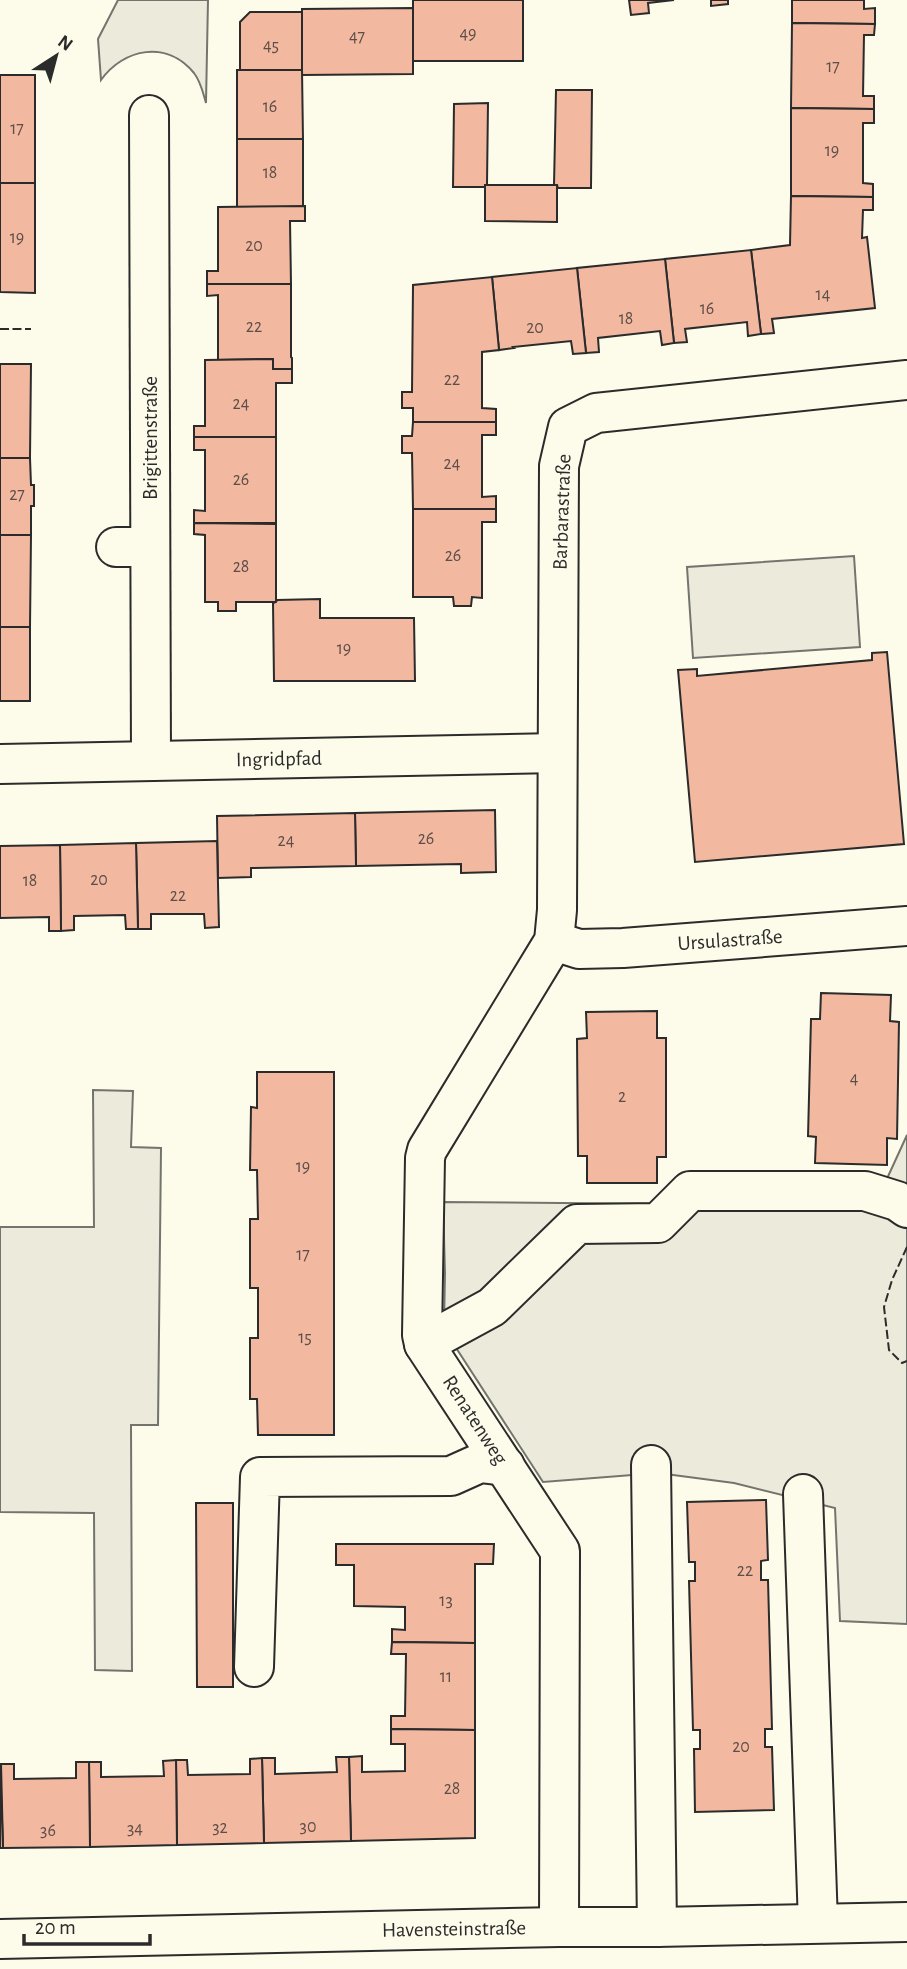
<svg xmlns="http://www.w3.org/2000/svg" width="907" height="1969" font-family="'Alegreya Sans',sans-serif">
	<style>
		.green { fill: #ecebdb; stroke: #74746e; stroke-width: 2 }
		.building { fill: #f2b8a0; stroke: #2b2b2b; stroke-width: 2 }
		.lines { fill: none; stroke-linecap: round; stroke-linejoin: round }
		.minor-casing { stroke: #2b2b2b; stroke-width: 42 }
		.minor { stroke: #fdfbea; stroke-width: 38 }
		.fence { stroke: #2b2b2b; stroke-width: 2; stroke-dasharray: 9 3.5; stroke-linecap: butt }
		.labels { text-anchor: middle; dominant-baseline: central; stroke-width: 5; stroke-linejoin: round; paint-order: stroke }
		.number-label { font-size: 18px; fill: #5d4e48 }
		.street-label { font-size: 21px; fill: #2b2b2b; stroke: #fdfbea }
	</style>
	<rect width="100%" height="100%" fill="#fdfbea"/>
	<g class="green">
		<path d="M118 0H208L206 103C203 93 201 82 194 73 167 40 124 48 101 80L98 39Z"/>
		<path d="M854 556 860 647 693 658 687 567Z"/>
		<path d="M93 1090 133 1091 131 1147 161 1148 158 1425H131L132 1671 95 1670 94 1513 0 1512V1227H94Z"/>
		<path d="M907 1135V1624L840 1621 835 1508 734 1483 658 1473 543 1482 451 1340 444 1324 445 1273 443 1202 667 1204 885 1183Z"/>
	</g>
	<g class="building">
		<rect x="413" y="0" width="110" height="61"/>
		<path d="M629 0H674L648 3 649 13 631 15Z"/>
		<path d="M711 0H728V4L711 6Z"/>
		<path d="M792 0H864V9L875 8V24L792 23Z"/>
		<path d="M413 8V74L302 75V9Z"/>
		<path d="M250 12H302V70L240 71V22Z"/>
		<path d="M792 23 875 24 874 35H864L863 96H874V109L791 108Z"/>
		<path d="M237 70H302L303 139H237Z"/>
		<rect x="0" y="75" width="35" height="108"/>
		<path d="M556 90H592L591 188H558L557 185H554Z"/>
		<path d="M488 103 487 185 485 187H453L454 104Z"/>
		<path d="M791 108 874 109V123H863V183L873 184V197L791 196Z"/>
		<rect x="237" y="139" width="66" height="68"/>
		<path d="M0 183H35V293L0 292Z"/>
		<path d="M485 185H557V222L485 221Z"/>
		<path d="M791 196 873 197V210H863L862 238 867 237 875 308 772 319 774 333 761 334 751 250 790 245Z"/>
		<path d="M305 206V221H290L291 284H207V271H218V207Z"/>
		<path d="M751 250 761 334 748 336 747 322 685 329 687 342 674 343 665 259Z"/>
		<path d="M665 259 674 343 662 345 660 331 598 338 599 352 586 353 577 268Z"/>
		<path d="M577 268 586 353 573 354 571 341 513 347 514 348 499 350 492 277Z"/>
		<path d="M492 277 499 350 482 352V408L496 409V422H413V408H402V392H412L413 285Z"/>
		<path d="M207 284H291V357L292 358V369H273V359L218 360V295L207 296Z"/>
		<path d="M273 359V369H292V383H276V437H194V426H205V360Z"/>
		<path d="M0 364H31L30 458H0Z"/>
		<path d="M413 422H496V435H482V497L496 496V509H413L412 453H402V436H412Z"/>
		<path d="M194 437H276V523H194V510L205 511V450H194Z"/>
		<path d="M0 458H30L31 485H34V506H31V535H0Z"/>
		<path d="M413 509H496V522H482V598L472 597 471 606H454L453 597H413Z"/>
		<path d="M194 523 276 524V602H236V611H218V602H205V535L194 534Z"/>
		<path d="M0 535H31L30 627H0Z"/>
		<path d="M320 599V618H414L415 681H274L273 603 276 602 277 600Z"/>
		<rect x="0" y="627" width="30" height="74"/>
		<path d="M887 652 904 844 695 862 678 670 697 669V676L872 660V653Z"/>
		<path d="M495 810 496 872 461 873V864L356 866 355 813Z"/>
		<path d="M355 813 356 866 251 868V877L218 878 217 816Z"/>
		<path d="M217 841 219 927 205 928 204 914H151V929H138L136 843Z"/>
		<path d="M136 843 138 929H126L125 915 74 916V930L61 931 60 845Z"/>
		<path d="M60 845 61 931H49V917L0 918V846Z"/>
		<path d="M821 993 891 995 890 1021 899 1022 897 1139 887 1138V1165L815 1163 816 1137 808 1136 811 1019H820Z"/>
		<path d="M657 1011V1038H666V1157H657V1183H587V1156H578L577 1039 587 1038 586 1012Z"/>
		<path d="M257 1072H334V1435H258L257 1399H250V1338H258V1288H250V1219H258L257 1170H250L251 1107 257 1108Z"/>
		<path d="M766 1500 768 1560 761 1561V1580H768L772 1729H765V1747H772L774 1810 695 1812 694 1749H700V1730H693L689 1581H695V1562H689L687 1502Z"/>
		<path d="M196 1503H233V1687H197Z"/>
		<path d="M336 1544H494L493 1564H475V1643L392 1642V1629L405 1630V1607L354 1606V1565H336Z"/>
		<path d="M392 1642 475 1643V1730L391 1729V1716H405L406 1654H391Z"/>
		<path d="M391 1729 475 1730V1838L351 1841 349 1757 362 1756V1772L405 1771V1744H391Z"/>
		<path d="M336 1757H349L351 1841 264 1843 262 1758H275V1774L337 1772Z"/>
		<path d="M262 1758 264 1843 177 1845 176 1760H187L188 1775 250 1774V1759Z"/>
		<path d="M176 1760 177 1845 90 1847 89 1762H101V1777L164 1776 163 1761Z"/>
		<path d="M76 1762H89L90 1847 3 1848 1 1764H14V1779L76 1778Z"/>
		<path d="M0 1764 3 1848H0Z"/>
	</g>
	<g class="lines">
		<g class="minor-casing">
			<g id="minor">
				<path d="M149 115 151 761"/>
				<path d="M116 547H150"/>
				<path d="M0 764 557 753"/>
				<path d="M554 941 579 949 623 948 907 926"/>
				<path d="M424 1344 492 1307 577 1224 658 1223 690 1191H865L897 1201 907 1208"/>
				<path d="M651 1465 657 1927"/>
				<path d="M803 1494 818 1923"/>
				<path d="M254 1667 260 1477 451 1476 480 1463 505 1466"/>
				<path d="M559 1927 560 1551 424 1344 422 1335 425 1158 427 1150 554 941 557 910 559 466 568 427 596 413 907 380"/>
				<path d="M0 1939 559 1927H657L907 1922"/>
			</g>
		</g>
		<use href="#minor" class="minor"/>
		<g class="fence">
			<path d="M0 329H31"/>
			<path d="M907 1247 892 1280 884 1307 889 1350 902 1363 907 1361"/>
		</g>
	</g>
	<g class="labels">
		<g class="number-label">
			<text x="468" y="34">49</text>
			<text x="357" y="37">47</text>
			<text x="271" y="46">45</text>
			<text x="833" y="67">17</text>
			<text x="270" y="107">16</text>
			<text x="17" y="129">17</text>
			<text x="832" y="151">19</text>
			<text x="270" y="173">18</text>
			<text x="17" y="238">19</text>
			<text x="254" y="246">20</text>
			<text x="823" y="295">14</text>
			<text x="707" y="309">16</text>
			<text x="626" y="319">18</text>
			<text x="254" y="327">22</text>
			<text x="535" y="328">20</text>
			<text x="452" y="380">22</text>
			<text x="241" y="404">24</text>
			<text x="452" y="464">24</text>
			<text x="241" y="480">26</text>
			<text x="17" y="495">27</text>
			<text x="453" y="556">26</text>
			<text x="241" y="567">28</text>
			<text x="344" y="649">19</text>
			<text x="426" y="839">26</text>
			<text x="286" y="841">24</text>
			<text x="99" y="880">20</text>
			<text x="30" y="881">18</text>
			<text x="178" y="896">22</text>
			<text x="854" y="1079">4</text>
			<text x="622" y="1097">2</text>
			<text x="303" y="1167">19</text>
			<text x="303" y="1255">17</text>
			<text x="305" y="1338">15</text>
			<text x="745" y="1571">22</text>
			<text x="446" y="1601">13</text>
			<text x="446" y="1677">11</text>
			<text x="741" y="1747">20</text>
			<text x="452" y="1789">28</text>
			<text x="308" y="1827">30</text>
			<text x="220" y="1828">32</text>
			<text x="135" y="1829">34</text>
			<text x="48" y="1831">36</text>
		</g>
		<g class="street-label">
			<text transform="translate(150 438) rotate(-90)">Brigittenstraße</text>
			<text transform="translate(562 512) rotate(-88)">Barbarastraße</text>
			<text transform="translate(279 759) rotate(-1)">Ingridpfad</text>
			<text transform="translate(730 940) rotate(-4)">Ursulastraße</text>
			<text transform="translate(475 1420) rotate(57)">Renatenweg</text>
			<text transform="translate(454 1929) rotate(-1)">Havensteinstraße</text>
		</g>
	</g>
	<g transform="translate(56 56) rotate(36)" stroke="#fdfbea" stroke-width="5" paint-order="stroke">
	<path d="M0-5L12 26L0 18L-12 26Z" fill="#2b2b2b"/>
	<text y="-10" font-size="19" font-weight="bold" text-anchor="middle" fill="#2b2b2b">N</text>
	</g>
	<path d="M24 1934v10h126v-10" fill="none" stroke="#2b2b2b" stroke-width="3.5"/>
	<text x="35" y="1934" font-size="21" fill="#2b2b2b" stroke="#fdfbea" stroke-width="5" paint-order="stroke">20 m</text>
</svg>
